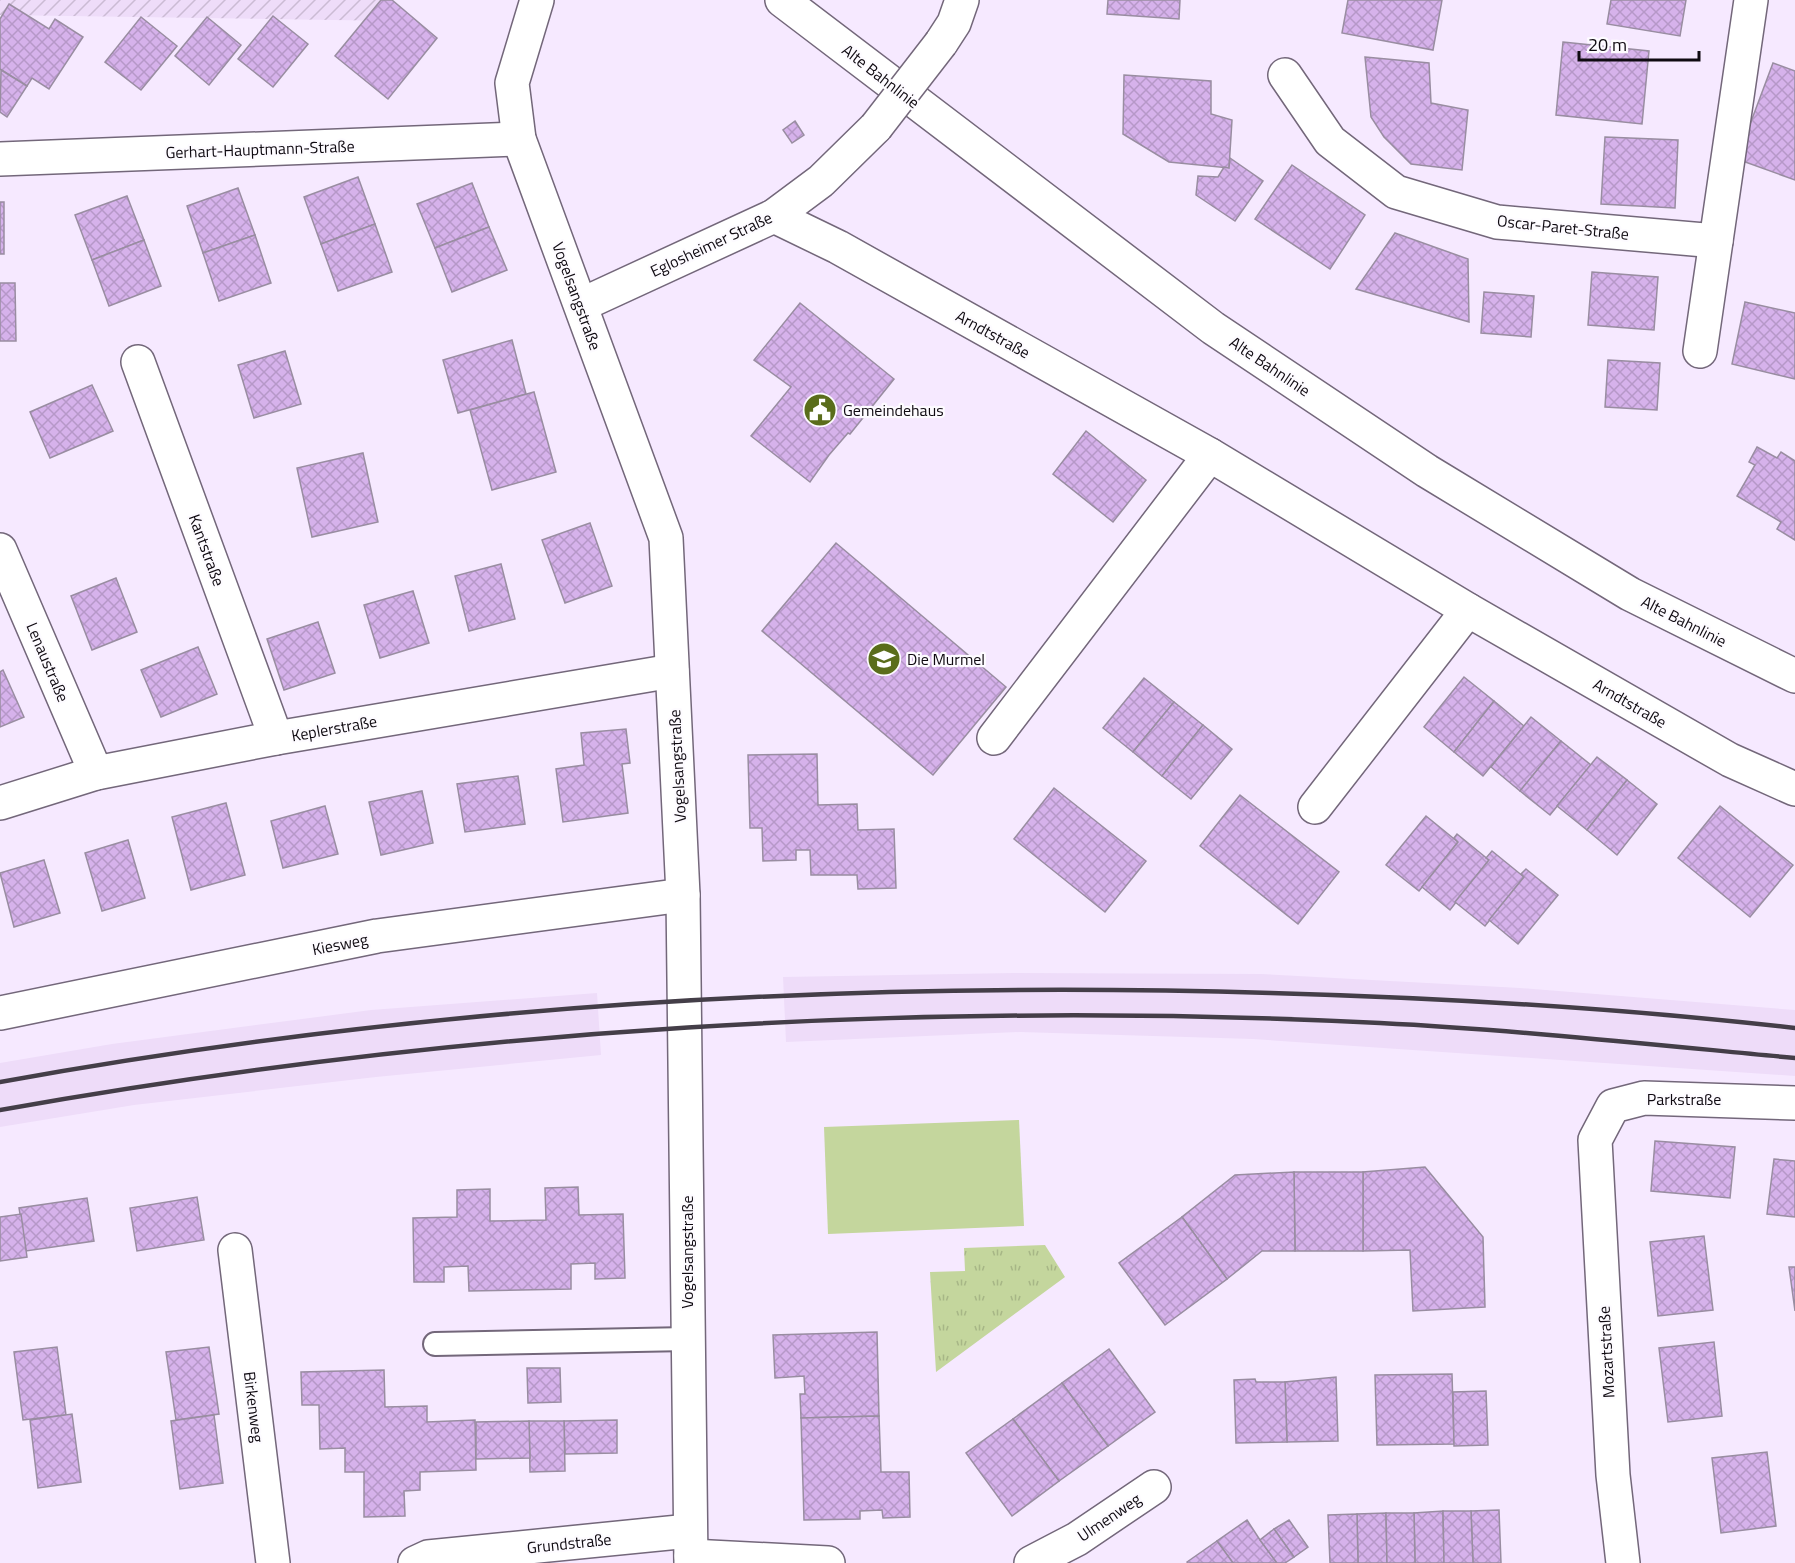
<svg xmlns="http://www.w3.org/2000/svg" width="1795" height="1563" font-family="'Titillium Web',sans-serif">
	<style>
		.built { fill: #eedcf9 }
		.industrial { fill: url(#industrial-furrows) }
		.grass { fill: url(#grass-tufts) }
		.garden { fill: #c4d69d }
		.building { fill: url(#building-cross-hatch); stroke: #998da1; stroke-width: 1.5 }
		.lines { fill: none; stroke-linecap: round; stroke-linejoin: round }
		.lane-casing { stroke: #73677a; stroke-width: 26 }
		.street-casing { stroke: #73677a; stroke-width: 36 }
		.secondary-casing { stroke: #73677a; stroke-width: 36 }
		.lane { stroke: #fff; stroke-width: 22 }
		.street { stroke: #fff; stroke-width: 33 }
		.secondary { stroke: #fff; stroke-width: 33 }
		.rail { stroke: #443e48; stroke-width: 4.5 }
		.street-bridge-casing { stroke: #73677a; stroke-width: 36; stroke-linecap: butt }
		.street-bridge { stroke: #fff; stroke-width: 33 }
		.labels { text-anchor: middle; dominant-baseline: central; stroke-width: 4.5; stroke-linejoin: round; paint-order: stroke }
		.street-label { font-size: 16px; fill: #0f0a11; stroke: #fdfbff }
		.poi-label { font-size: 16px; fill: #0f0a11; stroke: #fdfbff; text-anchor: start }
	</style>
	<defs>
		<pattern id="industrial-furrows" width="10" height="10" patternUnits="userSpaceOnUse" patternTransform="scale(1.5)"><rect width="10" height="10" fill="#eedcf9"/><path d="M-1 1l2-2M0 10L10 0M9 11l2-2" fill="none" stroke="#cbbbd4"/></pattern>
		<pattern id="grass-tufts" width="24" height="20" patternUnits="userSpaceOnUse" patternTransform="scale(1.5)"><rect width="24" height="20" fill="#c4d69d"/><path d="M3 7l-1-3M5 7V3M7 7l1-3M15 17l-1-3M17 17v-4M19 17l1-3" fill="none" stroke="#a7b686"/></pattern>
		<pattern id="building-cross-hatch" width="8" height="8" patternUnits="userSpaceOnUse" patternTransform="scale(1.5)"><rect width="8" height="8" fill="#d6b2eb"/><path d="M0 0l8 8M0 8l8-8" fill="none" stroke="#b698c8"/></pattern>
	</defs>
	<rect width="100%" height="100%" fill="#f6e9ff"/>
	<g class="built">
		<path d="M1014 973 1261 974 1520 988 1795 1010V1076L1253 1039 1020 1032 786 1042 783 977Z"/>
		<path d="M597 993 601 1055 376 1077 134 1105 0 1127V1063L112 1044 371 1010Z"/>
	</g>
	<path class="industrial" d="M0 0H390L397 21 0 15Z"/>
	<path class="grass" d="M1045 1245 1065 1277 936 1372 930 1272 965 1271 964 1248Z"/>
	<path class="garden" d="M1019 1120 1024 1226 828 1234 824 1127Z"/>
	<g class="building">
		<path d="M381 0H392L437 38 388 99 335 56Z"/>
		<path d="M1108 0H1180L1179 19 1107 14Z"/>
		<path d="M1348 0H1442L1433 50 1342 33Z"/>
		<path d="M1611 0H1686L1680 36 1607 24Z"/>
		<path d="M9 4 49 29 55 19 83 37 49 89 32 78 27 86 0 69V19Z"/>
		<path d="M273 16 308 44 273 87 238 59Z"/>
		<path d="M141 17 177 46 141 90 105 62Z"/>
		<path d="M207 17 241 45 209 85 175 56Z"/>
		<path d="M1563 42 1649 51 1642 124 1556 115Z"/>
		<path d="M1365 57 1429 63 1431 103 1468 110 1462 170 1411 164 1384 137 1371 117Z"/>
		<path d="M1773 63 1795 71V180L1737 159Z"/>
		<path d="M1 70 27 86 7 117 0 112Z"/>
		<path d="M1124 75 1211 81V114L1232 120 1229 168 1169 162 1123 134Z"/>
		<path d="M795 121 804 135 792 143 783 130Z"/>
		<path d="M1605 137 1678 140 1675 208 1601 204Z"/>
		<path d="M1230 158 1263 181 1235 221 1196 195 1198 176 1218 177 1224 167 1229 168Z"/>
		<path d="M1292 165 1365 215 1330 269 1255 219Z"/>
		<path d="M358 177 375 224 321 244 304 197Z"/>
		<path d="M472 183 489 227 435 248 417 204Z"/>
		<path d="M238 188 255 235 203 253 187 206Z"/>
		<path d="M127 196 144 240 92 260 75 215Z"/>
		<rect x="0" y="202" width="4" height="52"/>
		<path d="M375 224 392 272 338 291 321 244Z"/>
		<path d="M489 227 507 270 452 292 435 248Z"/>
		<path d="M1395 233 1468 259 1469 322 1356 289Z"/>
		<path d="M255 235 271 283 219 301 203 253Z"/>
		<path d="M144 240 161 286 109 306 92 260Z"/>
		<path d="M1592 272 1658 277 1654 330 1588 325Z"/>
		<path d="M0 283H15L16 341H0Z"/>
		<path d="M1484 292 1534 296 1531 337 1481 333Z"/>
		<path d="M1745 302 1795 313V379L1732 364Z"/>
		<path d="M800 303 894 379 850 434 848 433 829 455 810 482 751 436 791 387 754 360Z"/>
		<path d="M512 340 526 394 458 413 443 360Z"/>
		<path d="M285 351 301 404 254 418 238 365Z"/>
		<path d="M1608 360 1660 363 1657 410 1605 407Z"/>
		<path d="M92 385 113 431 50 458 30 412Z"/>
		<path d="M534 392 556 472 492 490 470 410Z"/>
		<path d="M1086 431 1146 480 1113 522 1053 474Z"/>
		<path d="M1757 447 1777 458 1781 452 1795 461V540L1777 529 1781 522 1737 496 1755 465 1749 462Z"/>
		<path d="M363 453 378 522 312 537 297 468Z"/>
		<path d="M590 523 612 586 565 603 542 540Z"/>
		<path d="M836 543 1006 687 933 775 762 631Z"/>
		<path d="M501 564 515 619 469 631 455 576Z"/>
		<path d="M116 578 137 632 92 650 71 596Z"/>
		<path d="M413 591 429 643 380 658 364 605Z"/>
		<path d="M318 622 335 673 284 690 267 639Z"/>
		<path d="M198 647 217 694 161 717 141 670Z"/>
		<path d="M3 670 24 717 0 727V672Z"/>
		<path d="M1464 677 1494 701 1454 752 1424 727Z"/>
		<path d="M1144 678 1174 702 1133 752 1103 728Z"/>
		<path d="M1494 701 1524 726 1483 776 1454 752Z"/>
		<path d="M1174 702 1203 725 1162 776 1133 752Z"/>
		<path d="M1531 717 1561 741 1520 791 1491 767Z"/>
		<path d="M1203 725 1232 749 1191 799 1162 776Z"/>
		<path d="M626 729 630 763 622 764 628 813 563 822 556 769 584 765 581 733Z"/>
		<path d="M1561 741 1591 765 1550 815 1520 791Z"/>
		<path d="M817 754 818 805 857 804 858 830 894 829 896 888 858 889 857 875H811L810 850H796V860L763 861 762 828H750L748 755Z"/>
		<path d="M1597 757 1627 780 1587 830 1557 806Z"/>
		<path d="M518 776 525 824 465 832 457 784Z"/>
		<path d="M1627 780 1657 804 1617 855 1587 830Z"/>
		<path d="M1054 788 1146 861 1105 912 1014 839Z"/>
		<path d="M422 791 433 843 381 855 369 802Z"/>
		<path d="M1240 795 1339 872 1298 924 1200 846Z"/>
		<path d="M226 803 245 875 191 890 172 817Z"/>
		<path d="M325 806 338 854 283 868 271 821Z"/>
		<path d="M1720 806 1793 865 1750 917 1678 858Z"/>
		<path d="M1426 816 1458 842 1419 891 1386 865Z"/>
		<path d="M1457 834 1489 860 1450 910 1422 887 1458 842 1454 838Z"/>
		<path d="M128 840 145 898 102 911 85 853Z"/>
		<path d="M1492 851 1524 877 1485 926 1455 902 1489 860 1486 858Z"/>
		<path d="M44 860 60 913 14 927 0 873Z"/>
		<path d="M1526 869 1558 895 1518 944 1489 920 1524 877 1521 874Z"/>
		<path d="M1655 1141 1735 1147 1730 1198 1651 1191Z"/>
		<path d="M1774 1159 1795 1161V1217L1767 1214Z"/>
		<path d="M1425 1167 1483 1237 1485 1307 1413 1311 1410 1250 1363 1251V1172Z"/>
		<path d="M1294 1172H1363V1251H1295Z"/>
		<path d="M1294 1172 1295 1251H1262L1227 1279 1182 1217 1235 1175Z"/>
		<path d="M578 1187 579 1215 623 1214 625 1278 595 1279V1263L571 1264V1289L469 1291 468 1266 444 1267V1282H414L413 1218 457 1217V1190L490 1189V1221L546 1220 545 1188Z"/>
		<path d="M197 1197 204 1240 137 1251 130 1208Z"/>
		<path d="M87 1198 94 1241 26 1251 19 1208Z"/>
		<path d="M21 1214 27 1257 0 1261V1217Z"/>
		<path d="M1182 1217 1227 1279 1165 1325 1119 1263Z"/>
		<path d="M1704 1236 1713 1310 1658 1316 1650 1242Z"/>
		<path d="M1789 1267H1795V1311Z"/>
		<path d="M877 1332 879 1416 801 1418 800 1394H805L804 1376 775 1378 773 1335Z"/>
		<path d="M1714 1342 1722 1416 1668 1422 1659 1348Z"/>
		<path d="M57 1347 66 1415 23 1420 14 1352Z"/>
		<path d="M209 1347 219 1414 176 1420 166 1352Z"/>
		<path d="M1109 1349 1155 1412 1108 1446 1062 1383Z"/>
		<path d="M527 1368H560L561 1402 528 1403Z"/>
		<path d="M384 1370 385 1407 427 1406V1422L475 1420 476 1470 420 1472V1490L404 1491 405 1516 364 1517V1472H345V1448L320 1449 319 1405H302L301 1372Z"/>
		<path d="M1452 1374 1454 1444 1377 1445 1375 1375Z"/>
		<path d="M1336 1377 1338 1441 1287 1442 1285 1382Z"/>
		<path d="M1255 1379 1256 1382H1285L1287 1442 1236 1443 1234 1380Z"/>
		<path d="M1062 1383 1108 1446 1059 1481 1013 1419Z"/>
		<path d="M1486 1391 1488 1445 1454 1446 1453 1392Z"/>
		<path d="M72 1414 81 1482 38 1488 30 1420Z"/>
		<path d="M214 1415 223 1483 180 1489 171 1421Z"/>
		<path d="M879 1416 881 1472H909L910 1517 883 1518 882 1510 860 1511V1519L804 1520 801 1418Z"/>
		<path d="M1013 1419 1059 1481 1012 1516 966 1453Z"/>
		<path d="M617 1420V1453L565 1454 564 1421Z"/>
		<path d="M529 1421H564L565 1471 530 1472Z"/>
		<path d="M529 1421 530 1458 476 1459V1422Z"/>
		<path d="M1767 1452 1776 1526 1721 1533 1712 1458Z"/>
		<path d="M1499 1510 1501 1563H1473L1471 1511Z"/>
		<path d="M1443 1511 1444 1563H1415L1414 1513Z"/>
		<path d="M1443 1511H1471L1473 1563H1444Z"/>
		<path d="M1386 1513 1387 1563H1358L1357 1514Z"/>
		<path d="M1386 1513H1414L1415 1563H1387Z"/>
		<path d="M1357 1514 1358 1563H1330L1328 1515Z"/>
		<path d="M1247 1520 1260 1540 1277 1563H1233L1217 1541Z"/>
		<path d="M1289 1520 1308 1547 1294 1557 1274 1529Z"/>
		<path d="M1274 1529 1294 1557 1285 1563H1277L1260 1540Z"/>
		<path d="M1217 1541 1233 1563H1188L1187 1562Z"/>
	</g>
	<g class="lines">
		<g class="lane-casing">
			<path id="lane" d="M435 1344 688 1339"/>
		</g>
		<g class="street-casing">
			<g id="street">
				<path d="M537 0 512 83 519 139 666 538 683 895 691 1563"/>
				<path d="M941 43 954 23 962 0"/>
				<path d="M1285 75 1330 141 1396 192 1497 222 1716 241 1751 0"/>
				<path d="M0 159 519 139"/>
				<path d="M774 216 838 247 1210 455 1468 610 1730 760 1795 789"/>
				<path d="M581 305 774 216 821 181 876 127"/>
				<path d="M1700 351 1716 241"/>
				<path d="M138 362 276 738"/>
				<path d="M0 550 96 773"/>
				<path d="M994 738 1210 455"/>
				<path d="M0 803 96 773 276 738 672 671"/>
				<path d="M1315 807 1468 610"/>
				<path d="M0 1013 377 936 683 895"/>
				<path d="M235 1250 273 1563"/>
				<path d="M691 1556 828 1563"/>
				<path d="M415 1563 428 1557 689 1531"/>
				<path d="M1031 1563 1077 1539 1154 1487"/>
				<path d="M1623 1563 1613 1475 1595 1140 1613 1106 1644 1098 1795 1103"/>
			</g>
		</g>
		<g class="secondary-casing">
			<path id="secondary" d="M782 0 1213 328 1427 471 1630 594 1795 676"/>
		</g>
		<use href="#lane" class="lane"/>
		<use href="#street" class="street"/>
		<use href="#secondary" class="secondary"/>
		<g class="rail">
			<path d="M0 1082C418 1006 847 980 1271 993 1446 998 1621 1008 1795 1028"/>
			<path d="M0 1110C454 1029 920 1000 1380 1023 1519 1030 1657 1045 1795 1058"/>
		</g>
		<g class="street-bridge-casing">
			<path id="street-bridge" d="M876 127 941 43"/>
		</g>
		<use href="#street-bridge" class="street-bridge"/>
	</g>
	<defs>
		<g id="civic-disc" transform="scale(1.725)"><circle r="9.5" fill="#5a6d1b" stroke="#fdfbff"/><path d="M-.6-6.5H3V-4.5H.6V-3L4-1V1h2V6H-6V1h2V-1L-.6-3ZM-1.2 2.5V6h2.4V2.5Z" fill="#fff"/></g>
		<g id="school-disc" transform="scale(1.725)"><circle r="9.5" fill="#5a6d1b" stroke="#fdfbff"/><path d="M0-5L7-2L0 1L-7-2ZM-4 1L0 2.5L4 1V4Q0 6-4 4Z" fill="#fff"/></g>
	</defs>
	<g fill-rule="evenodd">
		<use href="#civic-disc" x="820" y="410"/>
		<use href="#school-disc" x="884" y="659"/>
	</g>
	<g class="labels">
		<g class="street-label">
			<text transform="translate(881 76) rotate(38)">Alte Bahnlinie</text>
			<text transform="translate(260 149) rotate(-2)">Gerhart-Hauptmann-Straße</text>
			<text transform="translate(1563 227) rotate(6)">Oscar-Paret-Straße</text>
			<text transform="translate(711 244) rotate(-25)">Eglosheimer Straße</text>
			<text transform="translate(577 296) rotate(70)">Vogelsangstraße</text>
			<text transform="translate(993 334) rotate(29)">Arndtstraße</text>
			<text transform="translate(1270 366) rotate(34)">Alte Bahnlinie</text>
			<text transform="translate(207 550) rotate(70)">Kantstraße</text>
			<text transform="translate(1684 621) rotate(27)">Alte Bahnlinie</text>
			<text transform="translate(48 662) rotate(67)">Lenaustraße</text>
			<text transform="translate(1630 703) rotate(30)">Arndtstraße</text>
			<text transform="translate(334 728) rotate(-10)">Keplerstraße</text>
			<text transform="translate(677 766) rotate(-93)">Vogelsangstraße</text>
			<text transform="translate(340 944) rotate(-11)">Kiesweg</text>
			<text x="1684" y="1099">Parkstraße</text>
			<text transform="translate(687 1252) rotate(-90)">Vogelsangstraße</text>
			<text transform="translate(1606 1352) rotate(-93)">Mozartstraße</text>
			<text transform="translate(254 1407) rotate(83)">Birkenweg</text>
			<text transform="translate(1109 1517) rotate(-34)">Ulmenweg</text>
			<text transform="translate(569 1543) rotate(-6)">Grundstraße</text>
		</g>
		<g class="poi-label">
			<text x="843" y="410">Gemeindehaus</text>
			<text x="907" y="659">Die Murmel</text>
		</g>
	</g>
	<path d="M1579 51v9h120v-9" fill="none" stroke="#0f0a11" stroke-width="3"/>
	<text x="1588" y="51" font-size="18" fill="#0f0a11" stroke="#fdfbff" stroke-width="4.5" paint-order="stroke">20 m</text>
</svg>
